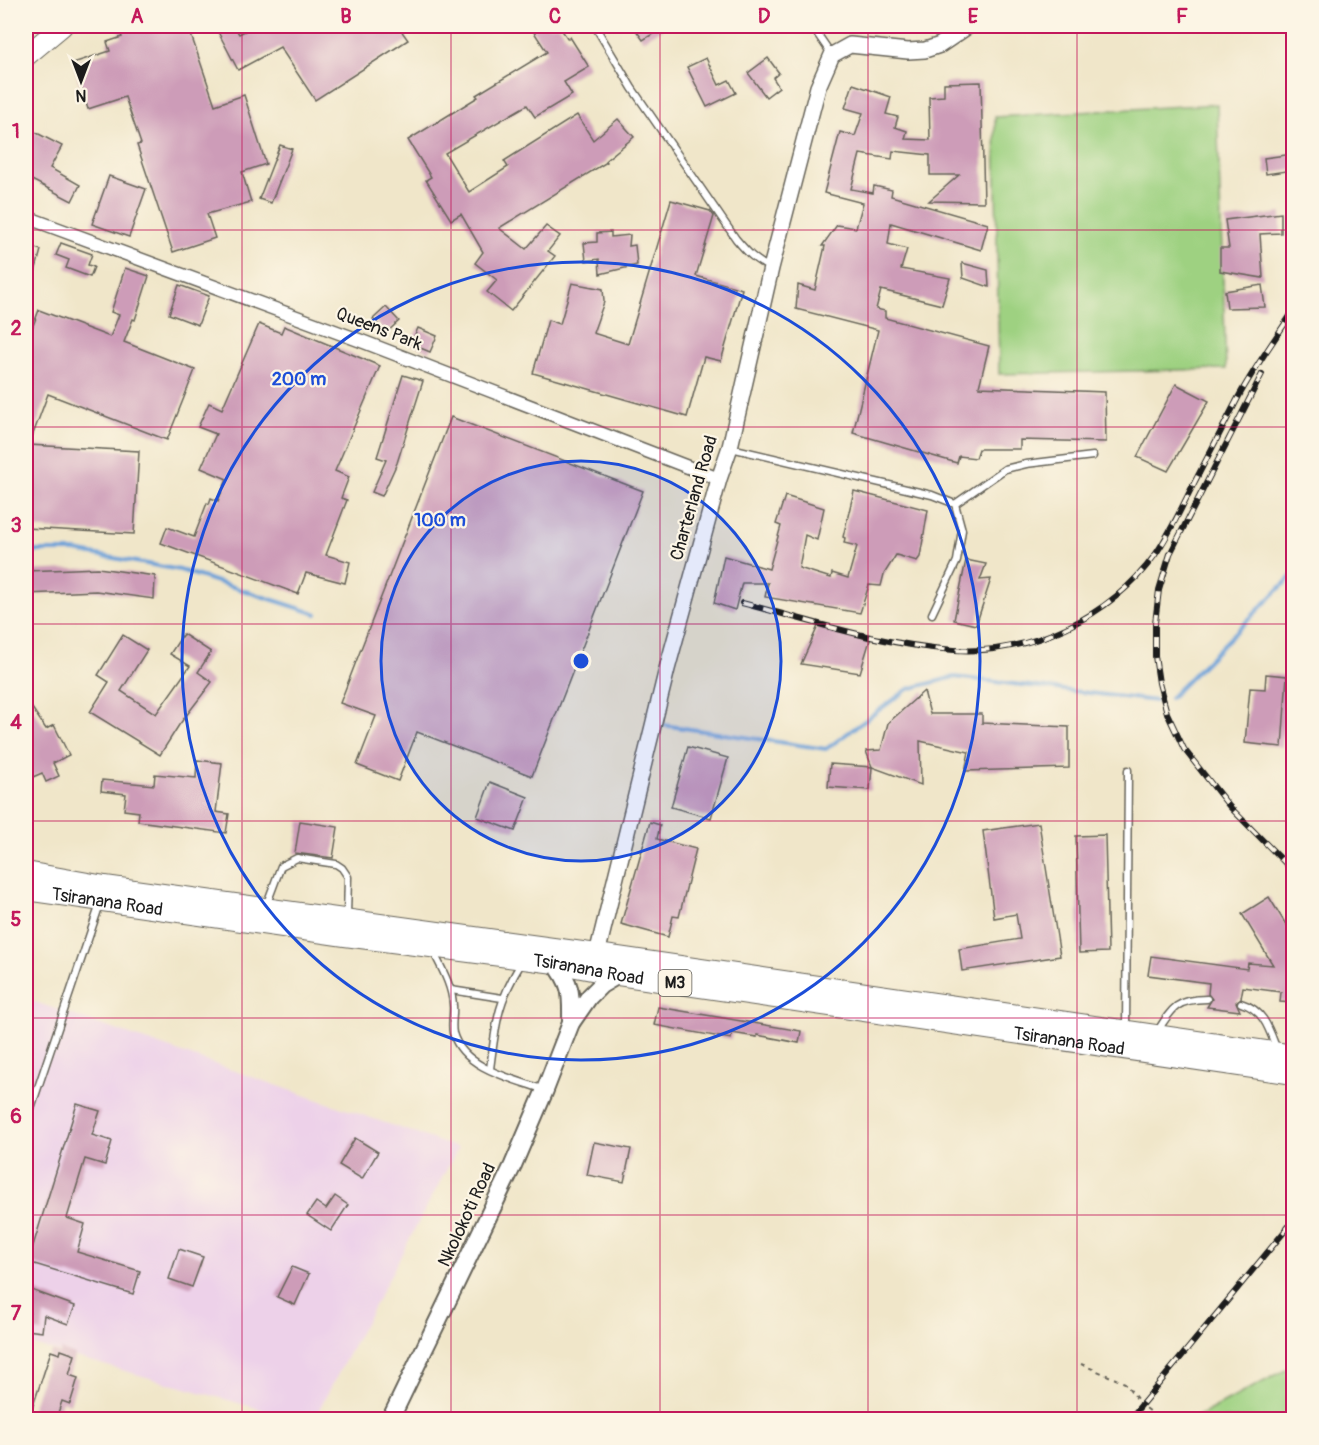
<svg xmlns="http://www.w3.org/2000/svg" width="1319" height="1445" font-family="Pangolin,sans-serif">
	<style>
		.built { fill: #edd1e9 }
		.green { fill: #9ed181; stroke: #5d764e; stroke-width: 1.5 }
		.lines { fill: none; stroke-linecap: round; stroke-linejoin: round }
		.stream { stroke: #6ba0d8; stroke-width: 4 }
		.building { fill: #cd9cb8 }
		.service-casing { stroke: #666359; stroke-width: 9 }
		.minor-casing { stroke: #666359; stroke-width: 15 }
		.tertiary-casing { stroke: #666359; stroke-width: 18 }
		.secondary-casing { stroke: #666359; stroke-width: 20 }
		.trunk-casing { stroke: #666359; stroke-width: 22 }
		.path { stroke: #666359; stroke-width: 2; stroke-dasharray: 4.5 4.5; stroke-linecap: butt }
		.service { stroke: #fff; stroke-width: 6 }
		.minor { stroke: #fff; stroke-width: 12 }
		.tertiary { stroke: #fff; stroke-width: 15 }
		.secondary { stroke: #fff; stroke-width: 16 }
		.trunk { stroke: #fff; stroke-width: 20 }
		.rail-casing { stroke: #1c1c1c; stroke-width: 6 }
		.rail { stroke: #fcf5e5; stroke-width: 4; stroke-dasharray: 11; stroke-linecap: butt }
		.grid { fill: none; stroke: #c2185b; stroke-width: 1.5; stroke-opacity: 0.55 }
		.ring { fill: none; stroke: #1d4ed8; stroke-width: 3 }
		.labels { text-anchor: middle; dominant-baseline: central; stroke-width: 4.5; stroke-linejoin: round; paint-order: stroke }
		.shield { fill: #fcf5e5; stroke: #5f5d58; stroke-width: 1.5 }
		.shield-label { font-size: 16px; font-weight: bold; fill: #1c1c1c }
		.street-label { font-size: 18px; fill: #1c1c1c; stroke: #fcf5e5 }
		.centre { fill: #1d4ed8; stroke: #fcf5e5; stroke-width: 3 }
		.ring-label { font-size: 18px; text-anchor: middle; font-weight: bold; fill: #1d4ed8; stroke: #fcf5e5; stroke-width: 4.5; stroke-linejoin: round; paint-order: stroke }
		.neatline { fill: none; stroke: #c2185b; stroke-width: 2 }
		.grid-label { font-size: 20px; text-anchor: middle; font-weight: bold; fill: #c2185b }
	</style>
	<rect width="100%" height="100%" fill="#fcf5e5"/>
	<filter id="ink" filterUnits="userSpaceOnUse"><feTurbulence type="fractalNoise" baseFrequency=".0167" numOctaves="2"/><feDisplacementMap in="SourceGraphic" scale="12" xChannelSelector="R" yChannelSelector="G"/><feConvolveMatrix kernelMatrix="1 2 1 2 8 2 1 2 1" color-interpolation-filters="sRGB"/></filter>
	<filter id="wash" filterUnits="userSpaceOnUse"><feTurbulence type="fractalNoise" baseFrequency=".008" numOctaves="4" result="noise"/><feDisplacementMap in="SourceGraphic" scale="24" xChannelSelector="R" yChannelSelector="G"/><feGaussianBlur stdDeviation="1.35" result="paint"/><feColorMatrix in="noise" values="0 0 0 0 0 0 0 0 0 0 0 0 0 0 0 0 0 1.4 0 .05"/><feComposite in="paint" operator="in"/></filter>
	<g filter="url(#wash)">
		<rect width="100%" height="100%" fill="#f0e6c9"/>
		<path class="built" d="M26 999 458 1148 314 1419H295L26 1343Z"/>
		<g class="green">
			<path d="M1217 104 1226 369 999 374 995 117Z"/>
			<path d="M1293 1366V1419H1193Z"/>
		</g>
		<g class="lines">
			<g class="stream">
				<path d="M26 551H75L180 570 317 614"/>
				<path d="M1170 698 1294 574"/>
				<path d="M663 725 826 749 908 689 954 677 1156 701"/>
			</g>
		</g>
		<g id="blocks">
			<g class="building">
				<path d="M117 26H188L215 105 244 95 266 164 242 172 251 202 207 214 215 238 173 252 137 145 141 144 125 97 88 109 73 63 110 51 107 42 122 37Z"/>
				<path d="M215 26H234L239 34 255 26H398L408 40 315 100 280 47 238 70Z"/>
				<path d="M530 26H559L568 39 570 37 589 67 564 82 572 95 535 117 527 105 445 153 469 192 508 167 504 161 577 115 593 140 618 119 634 137 606 160 607 162 499 228 526 249 546 226 560 236 548 251 555 256 511 311 487 292 497 280 475 263 483 252 461 214 451 220 426 180 431 177 408 140 478 97 476 95 547 52Z"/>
				<path d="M633 26H666L643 40Z"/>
				<path d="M706 58 719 85 729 80 736 93 707 107 687 67Z"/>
				<path d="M768 58 779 73 773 78 779 87 766 97 748 73Z"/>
				<path d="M981 82 984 202 929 201 959 175H930V155L893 151 892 159 860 154 851 189 873 193 874 186 892 190 891 196 988 224 981 250 891 223 888 244 907 249 901 269 950 278 942 305 881 290 876 309 885 311V318L989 346 979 387 1105 392 1106 442 1020 440V449H979L976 458 959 456 957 463 853 433 878 330 796 309 798 285 815 290 825 246H822L837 225 856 228 863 203 824 193 840 132 855 136 863 113 845 108 853 84 891 97 886 114 898 117 895 127 907 131 905 139 930 140 929 97 944 96V83Z"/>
				<path d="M33 131 62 146 50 168 80 185 72 201 26 177V146Z"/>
				<path d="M280 145 292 149 271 203 259 199Z"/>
				<path d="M1293 154V170L1266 174 1264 158Z"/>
				<path d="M109 176 146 189 129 237 92 224Z"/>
				<path d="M671 200 710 211 714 216 696 276 742 289 721 361 704 357 687 417 533 373 548 320 560 324 572 283 603 289 604 302 593 333 628 344Z"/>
				<path d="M1281 213V233L1260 234 1263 278 1220 271V248H1229L1225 220Z"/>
				<path d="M611 232V237L630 235 629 246 635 245 637 265 600 274 599 259 586 261 584 243 597 242V233Z"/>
				<path d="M61 243 92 254 88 265 94 267 90 277 66 268 69 260 56 255Z"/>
				<path d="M26 245 41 250 29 295 26 294Z"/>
				<path d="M962 263 988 270 989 287 963 278Z"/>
				<path d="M125 268 149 276 135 320 133 319 124 342 195 370 167 440 48 394 29 445 139 451 134 534 26 528V344L39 310 110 337 119 315 111 312Z"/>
				<path d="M179 285 209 296 198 325 169 314Z"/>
				<path d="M1262 285 1265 307 1227 308 1225 291Z"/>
				<path d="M386 307 399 321 386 333 373 319Z"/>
				<path d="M259 324 281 333 284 326 380 366 335 471 349 477 341 498 347 500 326 555 350 562 345 583 306 573 298 594 161 543 167 527 194 537 207 503 209 504 211 498 218 501 227 479 201 468 216 434 198 427 209 403 222 409Z"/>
				<path d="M418 328 437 336 430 352 411 344Z"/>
				<path d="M403 375 423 381 397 463 382 496 372 492 386 460 377 457Z"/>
				<path d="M1176 384 1209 401 1168 471 1137 457Z"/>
				<path d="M451 417 643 491 532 776 417 732 398 781 357 765 376 716 340 703Z"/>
				<path d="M854 491 928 510 920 557 917 561 896 555 884 574 881 586 869 585 860 613 765 597 768 583H742L735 610 714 603 724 556 769 569 781 526 776 524 785 496 824 508 817 540 805 535 799 568 831 578 832 573 848 578 857 546 844 543 845 538 843 537Z"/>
				<path d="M966 560 986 564 980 580 991 579 976 625 954 620Z"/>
				<path d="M98 568 155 576 154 599 96 591 26 594V571Z"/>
				<path d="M819 624 870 640 860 673 801 664Z"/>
				<path d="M183 634 211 652 198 672 212 682 179 725 160 755 90 712 109 682 98 675 123 635 147 650 121 691 156 714 190 666 170 654Z"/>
				<path d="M1266 674 1287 676 1282 747 1245 743 1250 688 1265 689Z"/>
				<path d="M924 691 930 714H982V723L1069 727V768L965 771 969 752 920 741 921 785 872 767 866 751 881 750 888 723Z"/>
				<path d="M26 699 46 729 54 725 69 755 53 763 59 776 46 782 42 773 26 780Z"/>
				<path d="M688 747 728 758 711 818 671 807Z"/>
				<path d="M197 760 222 763 216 812 229 814 226 833 138 821 139 812 124 810 126 794 101 791 102 780 154 785 155 774 196 778Z"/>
				<path d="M830 764 872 767 870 790 828 787Z"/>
				<path d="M490 782 528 797 515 831 477 817Z"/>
				<path d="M300 821 338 827 333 858 295 853Z"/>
				<path d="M650 822 660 825 657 839 696 849 679 917 673 916 668 937 621 924Z"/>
				<path d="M1039 823 1060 956 962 971 959 949 1020 939 1016 914 994 918 983 831Z"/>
				<path d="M1105 835 1108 952 1079 953 1076 836Z"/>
				<path d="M1269 897 1293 936V970L1290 989H1293V1003L1280 1002 1281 992 1243 987 1241 998 1236 1002 1240 1011 1207 1007 1212 999 1208 994 1209 983 1148 975 1151 956 1247 969 1248 963 1273 965 1242 914Z"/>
				<path d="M658 1007 801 1031 799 1043 757 1035V1037L732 1033 731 1039 654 1025Z"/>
				<path d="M77 1104 100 1111 92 1135 112 1141 105 1165 85 1159 67 1218 85 1224 77 1252 140 1271 133 1294 28 1262Z"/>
				<path d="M355 1138 378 1152 362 1179 339 1165Z"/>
				<path d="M594 1142 631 1149 624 1182 587 1175Z"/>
				<path d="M335 1196 348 1205 331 1231 307 1215 316 1202 326 1209Z"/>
				<path d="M179 1249 203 1257 192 1287 169 1279Z"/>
				<path d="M292 1267 309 1274 295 1305 277 1297Z"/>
				<path d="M26 1288 75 1306 68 1324 44 1315 42 1332 27 1330 30 1309 26 1308Z"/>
				<path d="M61 1350 75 1355 69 1375 78 1378 70 1404 62 1401 56 1419H39L40 1415 31 1412 51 1351 60 1354Z"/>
			</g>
		</g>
	</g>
	<g filter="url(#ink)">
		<use href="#blocks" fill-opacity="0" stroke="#666359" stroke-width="1.5"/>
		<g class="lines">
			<g class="service-casing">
				<g id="service">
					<path d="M595 26 632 88 736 239C747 252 755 261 771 268"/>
					<path d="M812 26 832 55"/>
					<path d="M731 448 932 495 955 504 962 530 957 561 932 614"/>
					<path d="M955 504 1005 469 1026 464 1093 456"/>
					<path d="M266 906 281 866 297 858 336 864 342 868 348 877 347 916"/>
					<path d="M434 953C442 969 452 986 453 1005 454 1014 451 1024 453 1033 463 1069 514 1079 545 1090"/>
					<path d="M451 990 502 998"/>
					<path d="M1241 1003C1264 1010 1269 1029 1277 1050"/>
					<path d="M1126 1028 1128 770"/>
					<path d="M1157 1032C1172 1008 1177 999 1207 999"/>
					<path d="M490 1069C496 1024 497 1002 522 962"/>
					<path d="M26 1123 100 904"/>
				</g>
			</g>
			<g class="minor-casing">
				<path id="minor" d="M26 217 364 342 719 479"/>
			</g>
			<g class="tertiary-casing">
				<path id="tertiary" d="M597 954 667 669 719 479 730 447 771 268 818 87 832 55 850 45 908 51 925 50 940 45 968 26"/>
			</g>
			<g class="secondary-casing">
				<g id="secondary">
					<path d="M555 963C573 986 571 995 571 1023"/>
					<path d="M390 1420 513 1165 545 1090 571 1023 589 997 601 985 618 975"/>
				</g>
			</g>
			<g class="trunk-casing">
				<g id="trunk">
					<path d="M26 56 62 26"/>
					<path d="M26 872 105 886 597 954 1294 1055"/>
					<path id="s1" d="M26 890 345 936 555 963 618 975 1294 1074"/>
				</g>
			</g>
			<path class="path" d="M1081 1364 1125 1383 1141 1404 1161 1420"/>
			<use href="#service" class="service"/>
			<use href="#minor" class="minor"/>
			<use href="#tertiary" class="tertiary"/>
			<use href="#secondary" class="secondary"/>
			<use href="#trunk" class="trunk"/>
			<g class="rail-casing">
				<g id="rail">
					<path d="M1262 374 1170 554 1159 590 1155 623V656L1159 683 1167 713 1184 749 1229 806 1294 872"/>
					<path d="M742 603C811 621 882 645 954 650 1031 655 1110 617 1155 555 1169 535 1179 513 1190 491 1206 460 1222 429 1238 398 1254 368 1275 339 1294 310"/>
					<path d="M1129 1420 1294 1220"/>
				</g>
			</g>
			<use href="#rail" class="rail"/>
		</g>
	</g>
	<path class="grid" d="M242 26V1420M451 26V1420M660 26V1420M868 26V1420M1077 26V1420M26 230H1294M26 427H1294M26 624H1294M26 821H1294M26 1018H1294M26 1215H1294"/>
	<circle cx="581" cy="661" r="200" fill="#1d4ed8" fill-opacity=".12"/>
	<g class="ring">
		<circle cx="581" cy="661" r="200"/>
		<circle cx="581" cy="661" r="399"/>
	</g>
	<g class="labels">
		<rect class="shield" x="658.5" y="970" width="33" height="26" rx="4.5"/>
		<g class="shield-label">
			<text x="675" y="983">M3</text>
		</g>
		<g class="street-label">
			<text transform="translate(379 329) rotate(21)">Queens Park</text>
			<text transform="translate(694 498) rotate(-74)">Charterland Road</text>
			<text stroke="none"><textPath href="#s1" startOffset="82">Tsiranana Road</textPath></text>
			<text stroke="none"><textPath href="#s1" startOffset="568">Tsiranana Road</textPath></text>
			<text stroke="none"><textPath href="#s1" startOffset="1054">Tsiranana Road</textPath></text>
			<text transform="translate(467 1215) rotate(-65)">Nkolokoti Road</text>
		</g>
	</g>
	<circle cx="581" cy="661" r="9" class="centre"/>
	<g class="ring-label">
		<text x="299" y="385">200 m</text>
		<text x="440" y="526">100 m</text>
	</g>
	<rect width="1319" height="1445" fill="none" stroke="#fcf5e5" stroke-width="66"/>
	<g transform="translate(81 81) rotate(180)" stroke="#fcf5e5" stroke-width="4.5" paint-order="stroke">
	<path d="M0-4.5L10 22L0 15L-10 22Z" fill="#1c1c1c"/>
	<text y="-9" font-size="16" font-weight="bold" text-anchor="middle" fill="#1c1c1c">N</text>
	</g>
	<rect x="33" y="33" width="1253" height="1379" class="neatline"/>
	<g class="grid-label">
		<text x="137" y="23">A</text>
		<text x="346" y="23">B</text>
		<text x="555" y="23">C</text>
		<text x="764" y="23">D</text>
		<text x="973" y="23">E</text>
		<text x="1182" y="23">F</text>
		<text x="16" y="138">1</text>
		<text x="16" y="335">2</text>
		<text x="16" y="532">3</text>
		<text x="16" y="729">4</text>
		<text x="16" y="926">5</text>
		<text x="16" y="1123">6</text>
		<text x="16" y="1320">7</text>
	</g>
</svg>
